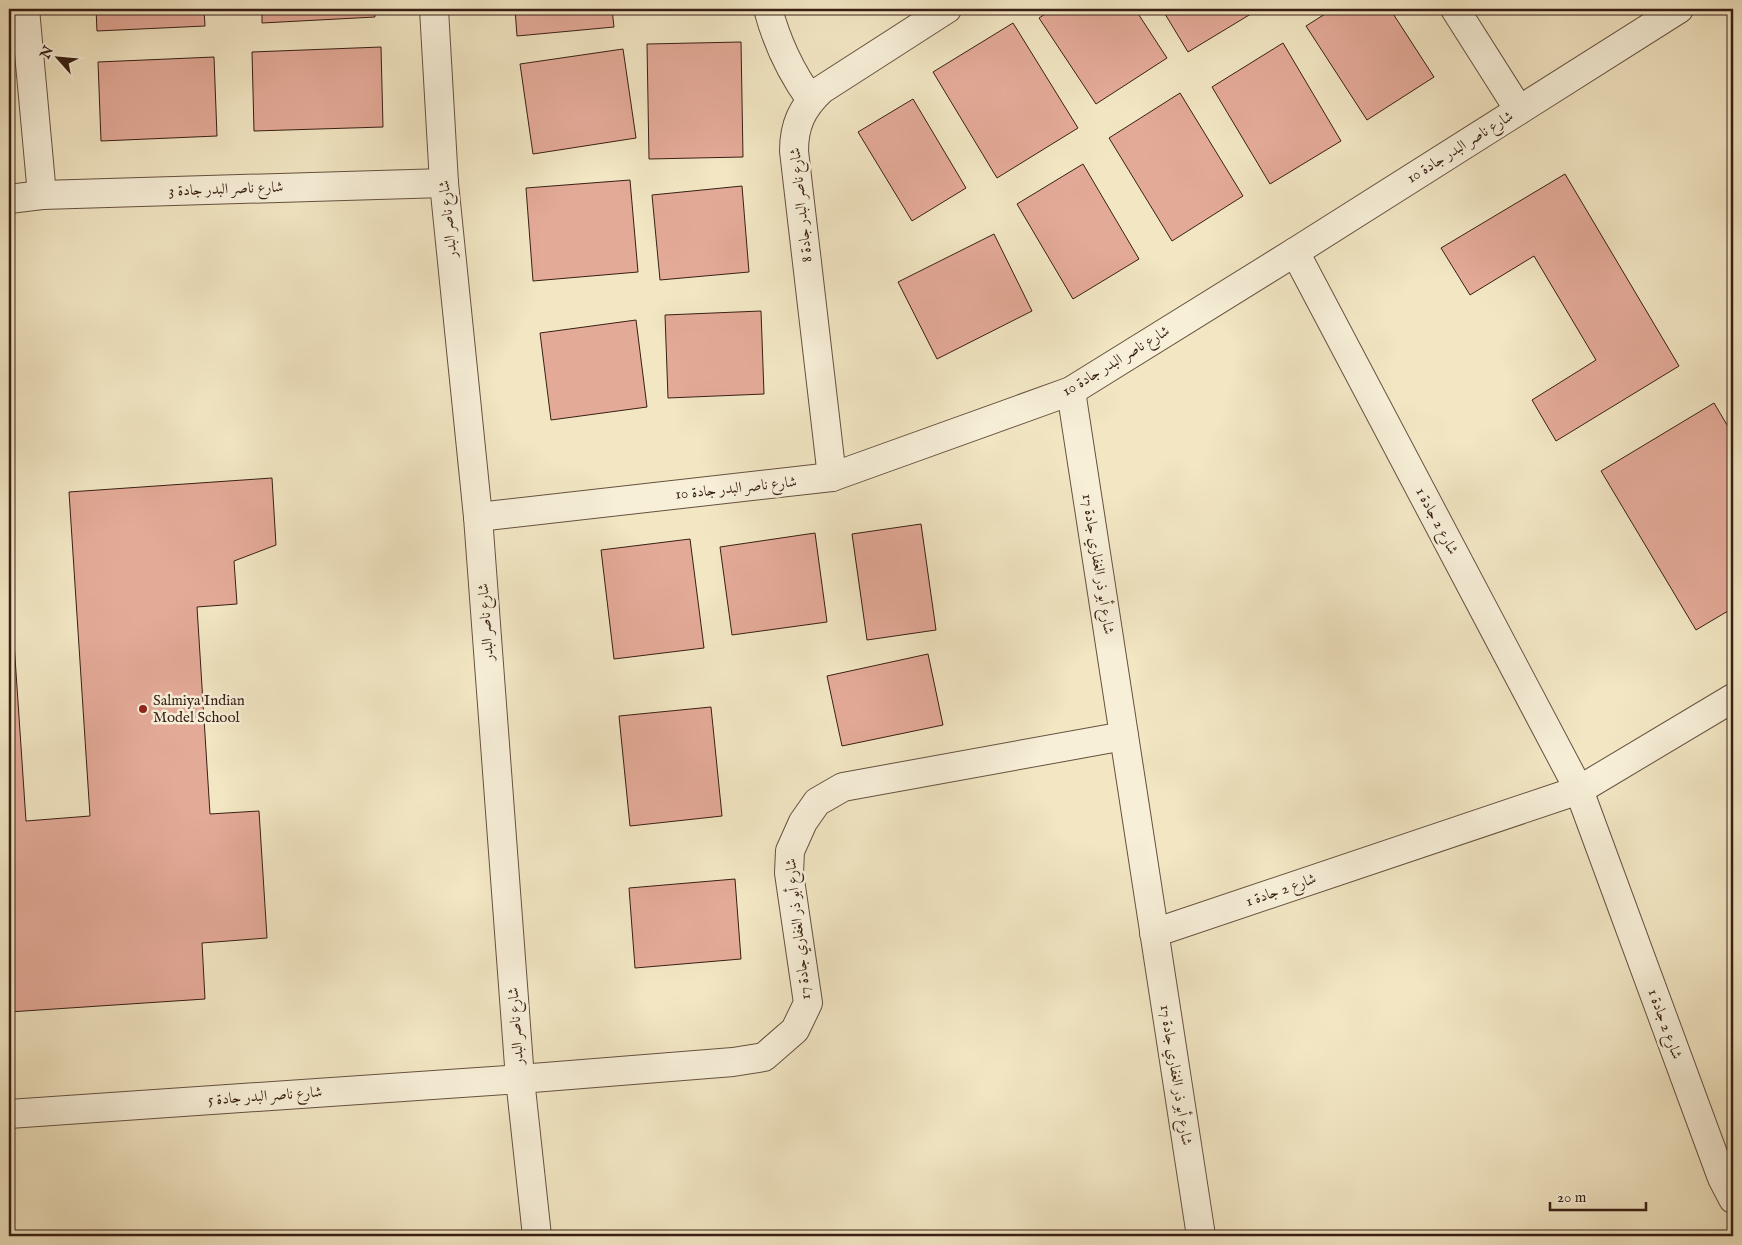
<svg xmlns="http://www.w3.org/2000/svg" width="1742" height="1245" font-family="'IM FELL English',Amiri,serif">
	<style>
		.building { fill: #e4aa98; stroke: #381f14 }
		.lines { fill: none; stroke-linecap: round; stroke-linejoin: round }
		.minor-casing { stroke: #665140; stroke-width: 30 }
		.minor { stroke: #f7efd8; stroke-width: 28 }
		.poi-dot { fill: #8f2418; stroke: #f7efd8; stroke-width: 2 }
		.labels { text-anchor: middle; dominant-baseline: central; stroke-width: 5; stroke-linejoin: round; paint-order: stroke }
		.street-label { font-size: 15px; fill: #381f14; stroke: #f7efd8 }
		.poi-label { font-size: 15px; fill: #381f14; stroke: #f7efd8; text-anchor: start }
	</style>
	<rect width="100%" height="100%" fill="#f2e6c3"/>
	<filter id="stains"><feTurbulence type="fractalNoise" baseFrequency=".004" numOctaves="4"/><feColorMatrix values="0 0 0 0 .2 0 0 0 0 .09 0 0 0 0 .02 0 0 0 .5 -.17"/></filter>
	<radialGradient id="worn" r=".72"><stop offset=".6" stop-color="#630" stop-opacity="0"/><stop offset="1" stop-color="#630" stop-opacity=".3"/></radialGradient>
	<g class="building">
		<path d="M96 9H204L205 26 97 31Z"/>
		<path d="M262 9H374L375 17 262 23Z"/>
		<path d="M515 9H612L614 27 517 36Z"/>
		<path d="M1053 9H1135L1167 58 1096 104 1039 18Z"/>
		<path d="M1162 9H1259L1188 52Z"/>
		<path d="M1333 9H1390L1434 77 1367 120 1306 26Z"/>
		<path d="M1013 23 1078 128 997 178 933 72Z"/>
		<path d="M741 42 743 157 649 159 647 44Z"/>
		<path d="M1283 43 1341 141 1270 184 1212 87Z"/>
		<path d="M381 47 383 127 254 131 252 52Z"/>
		<path d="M623 49 636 138 533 154 520 64Z"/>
		<path d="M214 57 217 136 101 141 98 62Z"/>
		<path d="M1180 93 1243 196 1172 241 1109 138Z"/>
		<path d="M913 99 966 188 912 221 858 132Z"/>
		<path d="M1083 164 1139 259 1073 299 1017 204Z"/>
		<path d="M1565 174 1679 366 1556 441 1532 400 1596 360 1534 256 1470 295 1441 248Z"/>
		<path d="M630 180 638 272 533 281 526 188Z"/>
		<path d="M742 186 749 272 660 280 652 195Z"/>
		<path d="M994 234 1032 311 937 359 898 282Z"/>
		<path d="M761 311 764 394 668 398 665 315Z"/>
		<path d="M636 320 647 407 551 420 540 333Z"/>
		<path d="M1714 403 1733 435V608L1696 630 1601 471Z"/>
		<path d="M272 478 276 545 234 561 237 604 197 607 210 814 259 811 267 938 202 943 205 999 9 1012V568L26 821 90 816 69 492Z"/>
		<path d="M921 524 936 630 867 640 852 534Z"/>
		<path d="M815 533 827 622 732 635 720 547Z"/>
		<path d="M690 539 704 648 614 659 601 550Z"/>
		<path d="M928 654 943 725 842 746 827 676Z"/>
		<path d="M711 707 722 816 630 826 619 716Z"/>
		<path d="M735 879 741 959 635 968 629 888Z"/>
	</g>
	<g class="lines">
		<g class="minor-casing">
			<g id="minor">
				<path d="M25 9 42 195"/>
				<path d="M434 9 444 183 478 517 520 1079 537 1236"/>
				<path d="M768 9C777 43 790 71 811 100"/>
				<path d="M1455 9 1519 110"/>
				<path d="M9 199 42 195 444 183"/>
				<path d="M1295 252 1579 790 1722 1178 1733 1199"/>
				<path d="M1071 391 1201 1236"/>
				<path d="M832 477 794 151C794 125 802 108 821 90L947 9"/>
				<path d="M478 517 832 477 1071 391 1295 252 1679 9"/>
				<path d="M1154 933 1579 790 1733 698"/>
				<path d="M9 1114 520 1079 733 1062 764 1057 795 1030 808 1003 789 873 790 851 803 822 817 802 843 787 1124 736"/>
			</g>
		</g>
		<use href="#minor" class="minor"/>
	</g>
	<circle class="poi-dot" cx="143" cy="709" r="5"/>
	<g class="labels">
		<g class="street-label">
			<text transform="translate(1460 147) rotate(-32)">شارع ناصر البدر جادة 10</text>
			<text transform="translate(226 189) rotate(-2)">شارع ناصر البدر جادة 3</text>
			<text transform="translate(801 205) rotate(-96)">شارع ناصر البدر جادة 8</text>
			<text transform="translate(448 219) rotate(-96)">شارع ناصر البدر</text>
			<text transform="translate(1116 361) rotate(-31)">شارع ناصر البدر جادة 10</text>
			<text transform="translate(736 488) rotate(-6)">شارع ناصر البدر جادة 10</text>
			<text transform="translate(1437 521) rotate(62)">شارع 2 جادة 1</text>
			<text transform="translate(1098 564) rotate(81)">شارع أبو ذر الغفاري جادة 17</text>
			<text transform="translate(486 622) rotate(-94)">شارع ناصر البدر</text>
			<text transform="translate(1281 890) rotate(-19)">شارع 2 جادة 1</text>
			<text transform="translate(798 929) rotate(-96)">شارع أبو ذر الغفاري جادة 17</text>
			<text transform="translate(1665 1024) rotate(70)">شارع 2 جادة 1</text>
			<text transform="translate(516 1026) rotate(-94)">شارع ناصر البدر</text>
			<text transform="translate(1176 1075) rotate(81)">شارع أبو ذر الغفاري جادة 17</text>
			<text transform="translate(265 1096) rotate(-4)">شارع ناصر البدر جادة 5</text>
		</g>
		<g class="poi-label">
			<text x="153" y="700">Salmiya Indian<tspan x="153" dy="17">Model School</tspan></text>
		</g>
	</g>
	<rect width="1742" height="1245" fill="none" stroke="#f2e6c3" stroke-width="30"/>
	<rect x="10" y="10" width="1722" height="1225" fill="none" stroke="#381f14" stroke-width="2.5"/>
	<rect x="15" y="15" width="1712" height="1215" fill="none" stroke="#381f14"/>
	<g transform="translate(58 58) rotate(297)" stroke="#f7efd8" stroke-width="4" paint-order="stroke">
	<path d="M0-4L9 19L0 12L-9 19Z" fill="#381f14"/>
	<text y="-8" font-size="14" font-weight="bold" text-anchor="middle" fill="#381f14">N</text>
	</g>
	<path d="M1550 1202v8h96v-8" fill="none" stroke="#381f14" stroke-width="2.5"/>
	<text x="1557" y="1202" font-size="15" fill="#381f14" stroke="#f7efd8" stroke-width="4" paint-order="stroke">20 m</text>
	<rect width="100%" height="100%" filter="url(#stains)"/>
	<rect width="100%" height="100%" fill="url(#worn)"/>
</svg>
